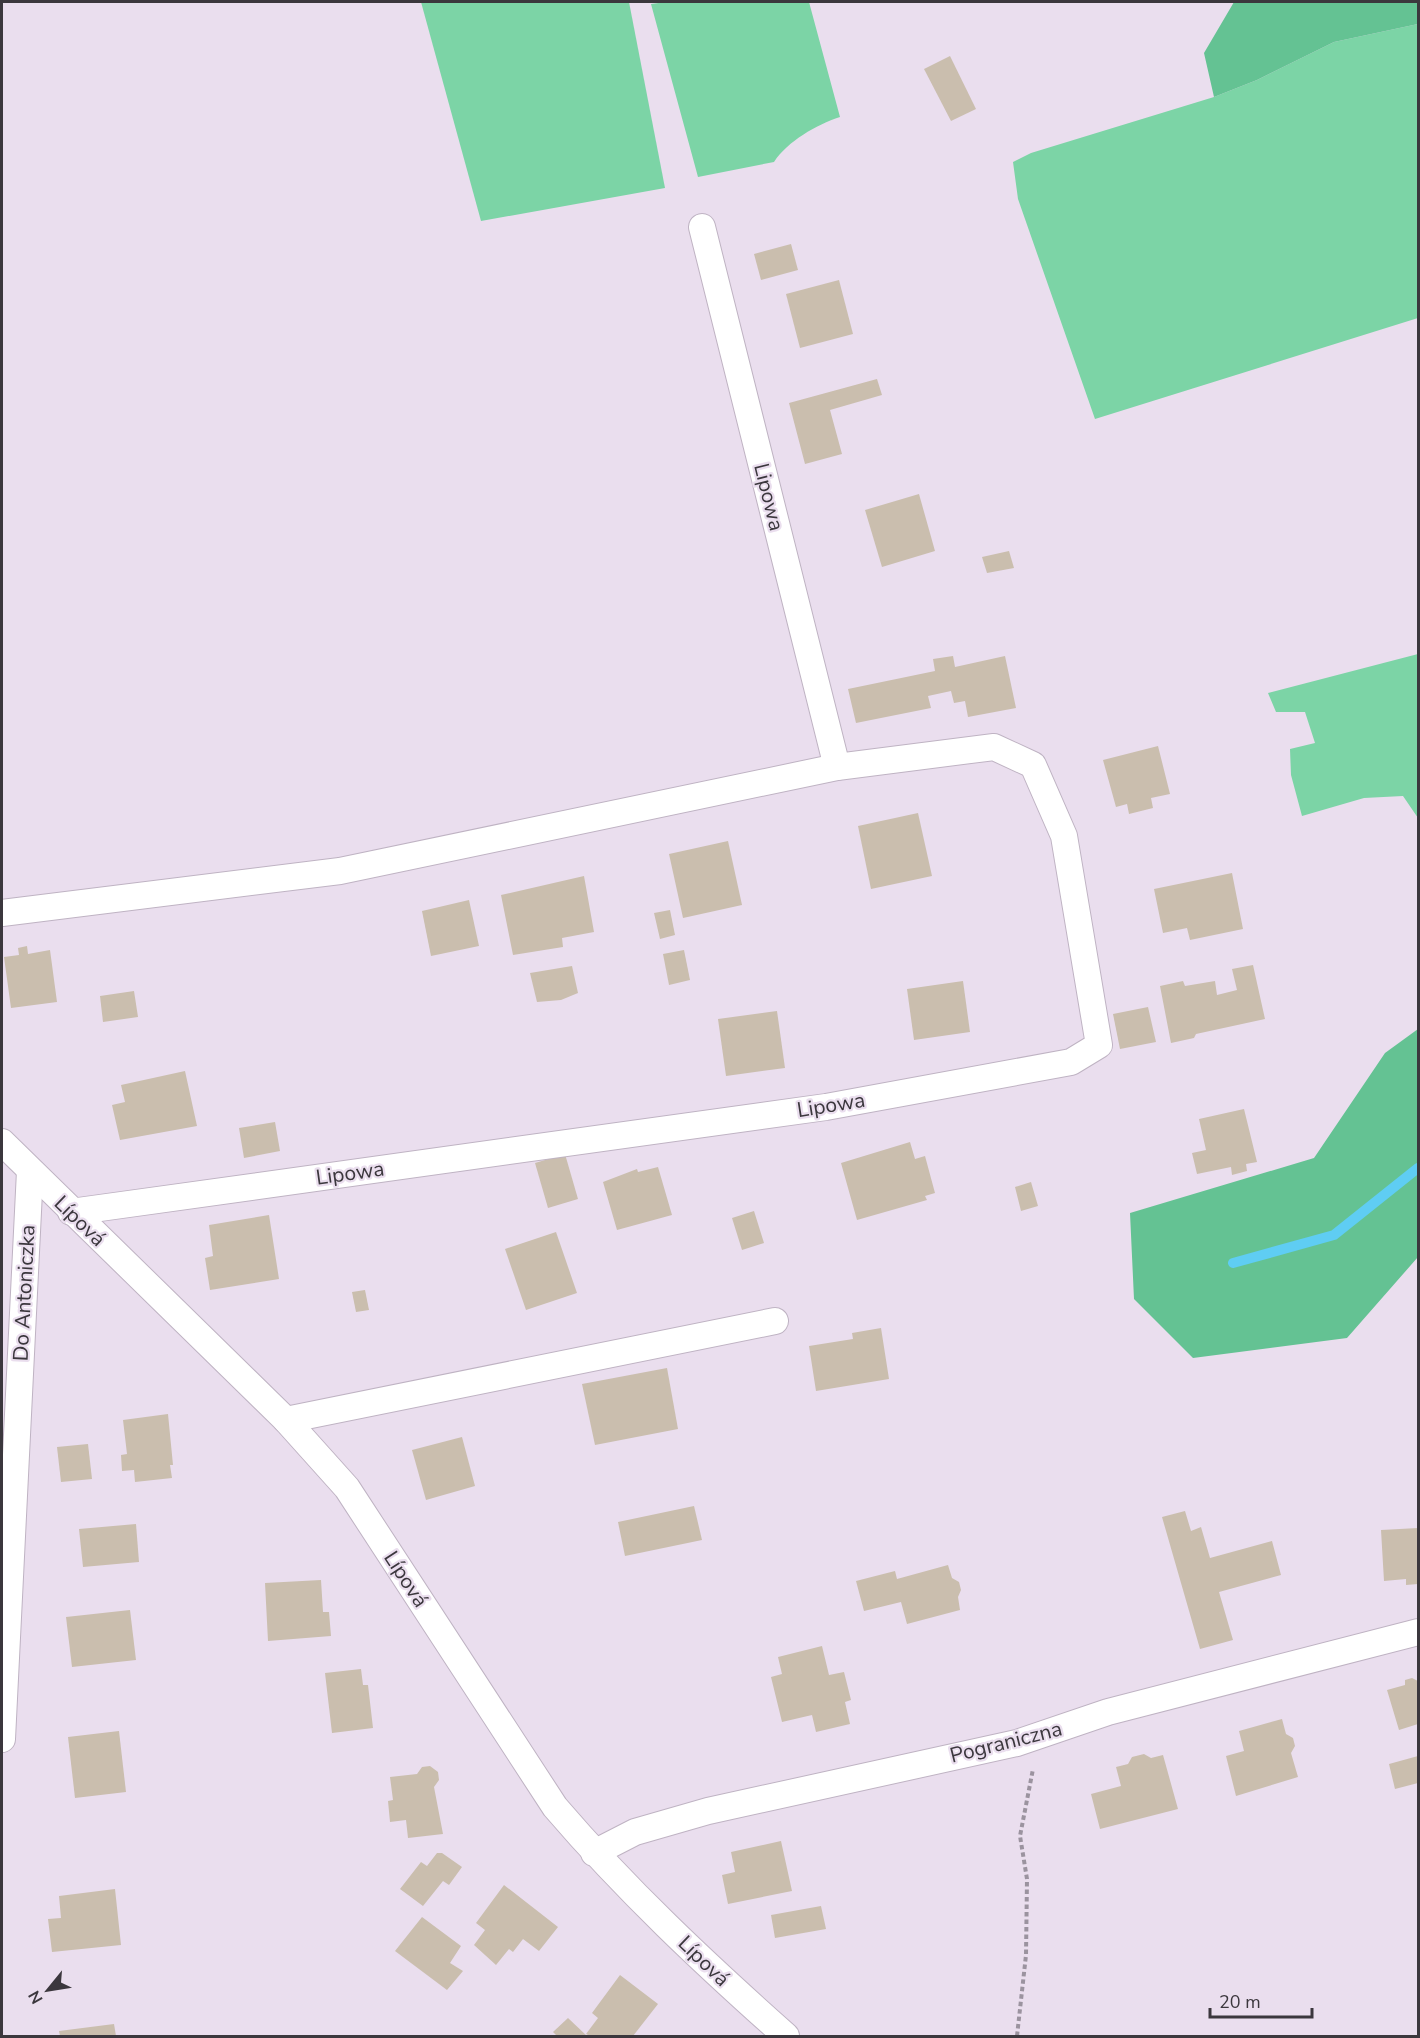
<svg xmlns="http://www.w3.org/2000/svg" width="1420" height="2038" font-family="'Nunito Sans',sans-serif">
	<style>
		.green { fill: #7cd4a6 }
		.forest { fill: #64c293 }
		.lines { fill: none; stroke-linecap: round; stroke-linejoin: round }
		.stream { stroke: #5fcdf3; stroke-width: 10 }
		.building { fill: #cabeae }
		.minor-casing { stroke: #bfb3c3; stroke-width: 28 }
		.path { stroke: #9b939f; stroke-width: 4; stroke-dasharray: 4.5 3; stroke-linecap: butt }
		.minor { stroke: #fff; stroke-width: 26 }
		.labels { text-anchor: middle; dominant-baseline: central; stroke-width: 4.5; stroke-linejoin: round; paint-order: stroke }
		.street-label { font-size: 21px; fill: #3b373d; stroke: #eadeee }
	</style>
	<rect width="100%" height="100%" fill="#eadeee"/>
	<g class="green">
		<path d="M421 2H629L665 188 481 221Z"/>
		<path d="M666 2H809L840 117C816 125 788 141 774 162L698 177 651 4Z"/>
		<path d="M1418 24V318L1095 419 1018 199 1013 162 1031 153 1214 97 1257 80 1334 42Z"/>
		<path d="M1418 654V818L1403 796 1364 798 1302 816 1291 775 1290 749 1315 743 1305 712H1276L1268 693Z"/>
	</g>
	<g class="forest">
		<path d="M1234 2H1418V24L1334 42 1257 80 1214 97 1204 53Z"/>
		<path d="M1418 1029V1257L1347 1338 1193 1358 1134 1299 1130 1213 1314 1158 1385 1053Z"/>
	</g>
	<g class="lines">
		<path class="stream" d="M1233 1263 1334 1235 1418 1168"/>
	</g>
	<g class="building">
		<path d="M950 56 976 109 951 121 924 69Z"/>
		<path d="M791 244 798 270 761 280 754 254Z"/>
		<path d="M839 280 853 334 800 348 786 294Z"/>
		<path d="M877 379 882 395 830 410 842 454 805 464 789 403Z"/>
		<path d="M919 494 935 551 882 567 865 510Z"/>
		<path d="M1009 551 1014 568 987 573 982 557Z"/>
		<path d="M953 656 955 667 1005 656 1016 708 968 717 965 701 954 703 951 691 928 696 931 708 856 723 848 689 935 671 933 659Z"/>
		<path d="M1158 746 1170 794 1151 798 1153 808 1129 814 1127 804 1116 807 1103 760Z"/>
		<path d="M918 813 932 876 871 889 858 826Z"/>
		<path d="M728 841 742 905 683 918 669 854Z"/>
		<path d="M1232 873 1243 929 1190 940 1187 928 1163 933 1154 889Z"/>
		<path d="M584 876 594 932 562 938 563 947 513 955 501 895Z"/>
		<path d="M469 900 479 946 431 956 422 911Z"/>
		<path d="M670 910 675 935 660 939 654 913Z"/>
		<path d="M27 946 28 954 50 950 57 1002 11 1008 4 957 19 955 18 948Z"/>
		<path d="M684 950 690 980 669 985 663 954Z"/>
		<path d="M1253 965 1265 1019 1196 1034 1194 1038 1171 1043 1160 986 1183 981 1185 986 1215 981 1217 995 1237 990 1232 969Z"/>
		<path d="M572 966 578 993 561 1000 537 1002 530 973Z"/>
		<path d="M963 981 970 1032 914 1040 907 989Z"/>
		<path d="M134 991 138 1017 103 1022 100 996Z"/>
		<path d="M1148 1007 1156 1042 1120 1049 1113 1014Z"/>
		<path d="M777 1011 785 1068 726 1076 718 1019Z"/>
		<path d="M185 1071 197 1126 120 1140 112 1105 125 1102 121 1085Z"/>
		<path d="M1244 1109 1257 1162 1246 1164 1247 1171 1232 1175 1231 1167 1197 1174 1192 1153 1206 1150 1199 1119Z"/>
		<path d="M275 1122 280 1151 244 1158 239 1128Z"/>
		<path d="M910 1142 915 1159 925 1156 935 1193 925 1196 927 1200 857 1220 841 1163Z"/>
		<path d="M565 1154 578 1199 548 1208 535 1163Z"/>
		<path d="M658 1167 672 1215 617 1230 603 1182 637 1169 638 1172Z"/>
		<path d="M1031 1182 1038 1206 1021 1211 1015 1187Z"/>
		<path d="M754 1211 764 1243 742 1250 732 1218Z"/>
		<path d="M269 1215 279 1279 210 1290 205 1258 213 1256 209 1225Z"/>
		<path d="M556 1232 577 1293 526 1310 505 1249Z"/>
		<path d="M365 1290 369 1310 356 1312 352 1292Z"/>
		<path d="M881 1328 889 1379 816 1391 809 1346 853 1339 852 1333Z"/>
		<path d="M667 1368 678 1429 595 1445 582 1384Z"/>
		<path d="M168 1414 173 1465H170L172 1478 135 1482 134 1470 122 1471 121 1455 127 1454 123 1420Z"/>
		<path d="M462 1437 475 1486 426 1500 412 1450Z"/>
		<path d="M88 1444 92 1479 61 1482 57 1447Z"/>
		<path d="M694 1506 702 1540 625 1556 618 1522Z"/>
		<path d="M1185 1511 1191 1531 1201 1527 1210 1558 1272 1541 1281 1575 1219 1592 1233 1640 1200 1649 1162 1517Z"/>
		<path d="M136 1524 139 1562 83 1567 79 1529Z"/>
		<path d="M1418 1528V1584L1406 1585V1579L1384 1581 1381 1530Z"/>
		<path d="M948 1565 952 1578 959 1582 961 1590 958 1597 960 1610 907 1624 901 1602 864 1611 856 1581 895 1571 897 1579Z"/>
		<path d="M321 1580 323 1612H329L331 1636 268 1641 265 1583Z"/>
		<path d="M130 1610 136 1660 72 1667 66 1617Z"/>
		<path d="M822 1646 829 1675 844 1672 851 1700 845 1702 850 1724 816 1732 812 1715 782 1722 771 1677 782 1674 778 1657Z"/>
		<path d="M361 1669 363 1685H368L373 1728 332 1733 325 1673Z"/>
		<path d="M1412 1678 1418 1681V1724L1399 1730 1387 1690 1405 1685V1680Z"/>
		<path d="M1282 1719 1286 1734 1293 1738 1295 1746 1291 1753 1298 1777 1236 1796 1226 1756 1244 1751 1239 1731Z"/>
		<path d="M119 1731 126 1792 75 1798 68 1737Z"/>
		<path d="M1144 1754 1151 1758 1163 1755 1178 1809 1100 1829 1091 1794 1121 1786 1116 1767 1128 1764 1132 1757Z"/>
		<path d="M1418 1756V1783L1395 1789 1389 1764Z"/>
		<path d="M430 1766 438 1772 439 1780 434 1787 443 1834 408 1838 406 1820 390 1822 388 1801 393 1800 390 1777 417 1774 422 1767Z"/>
		<path d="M781 1841 792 1891 728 1904 722 1875 735 1872 731 1852Z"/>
		<path d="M437 1853H442L462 1867 449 1885 443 1881 423 1906 400 1889 421 1862 427 1866Z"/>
		<path d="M504 1885 558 1927 539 1951 523 1939 513 1952 509 1949 496 1965 474 1945 485 1930 476 1923Z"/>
		<path d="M115 1889 121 1945 52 1952 48 1919 61 1918 59 1896Z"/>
		<path d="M821 1906 826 1929 775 1938 771 1915Z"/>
		<path d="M422 1917 461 1946 450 1963 463 1971 447 1990 395 1951Z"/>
		<path d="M620 1975 658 2004 633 2036H590L586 2034 598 2018 592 2013Z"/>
		<path d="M568 2018 587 2036H557L553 2032Z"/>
		<path d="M114 2024 116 2036H60L59 2031Z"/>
	</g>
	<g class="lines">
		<g class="minor-casing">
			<g id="minor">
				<path d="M702 227 837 767"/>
				<path d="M2 913 340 871 837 767 994 747 1033 765 1064 836 1099 1045 1071 1062 826 1107 71 1212"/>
				<path d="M2 1142 286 1420 347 1488 555 1807C626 1890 705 1964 786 2036"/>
				<path d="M286 1420 775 1321"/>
				<path d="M2 1739 30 1171"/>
				<path d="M594 1853 635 1832 708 1811 1017 1743 1108 1712 1418 1632"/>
			</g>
		</g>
		<path class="path" d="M1017 2036 1026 1955 1027 1879 1020 1836 1033 1769"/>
		<use href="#minor" class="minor"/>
	</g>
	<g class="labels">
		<g class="street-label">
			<text transform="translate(769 497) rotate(76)">Lipowa</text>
			<text transform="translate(831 1105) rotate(-9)">Lipowa</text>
			<text transform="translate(350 1173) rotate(-8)">Lipowa</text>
			<text transform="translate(80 1221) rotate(44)">Lípová</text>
			<text transform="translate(24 1293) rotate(-87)">Do Antoniczka</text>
			<text transform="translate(406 1579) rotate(57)">Lípová</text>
			<text transform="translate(1006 1742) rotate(-14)">Pograniczna</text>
			<text transform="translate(704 1961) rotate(44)">Lípová</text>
		</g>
	</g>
	<rect width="1420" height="2038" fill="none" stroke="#3b373d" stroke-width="6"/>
	<g transform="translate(48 1990) rotate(240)" stroke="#eadeee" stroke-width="4.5" paint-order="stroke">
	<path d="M0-4.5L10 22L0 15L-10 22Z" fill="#3b373d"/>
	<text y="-9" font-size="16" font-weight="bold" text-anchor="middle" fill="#3b373d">N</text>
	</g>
	<path d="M1210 2008v9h102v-9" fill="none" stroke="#3b373d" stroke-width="3"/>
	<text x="1219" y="2008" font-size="18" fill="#3b373d" stroke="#eadeee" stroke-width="4.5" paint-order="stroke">20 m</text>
</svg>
